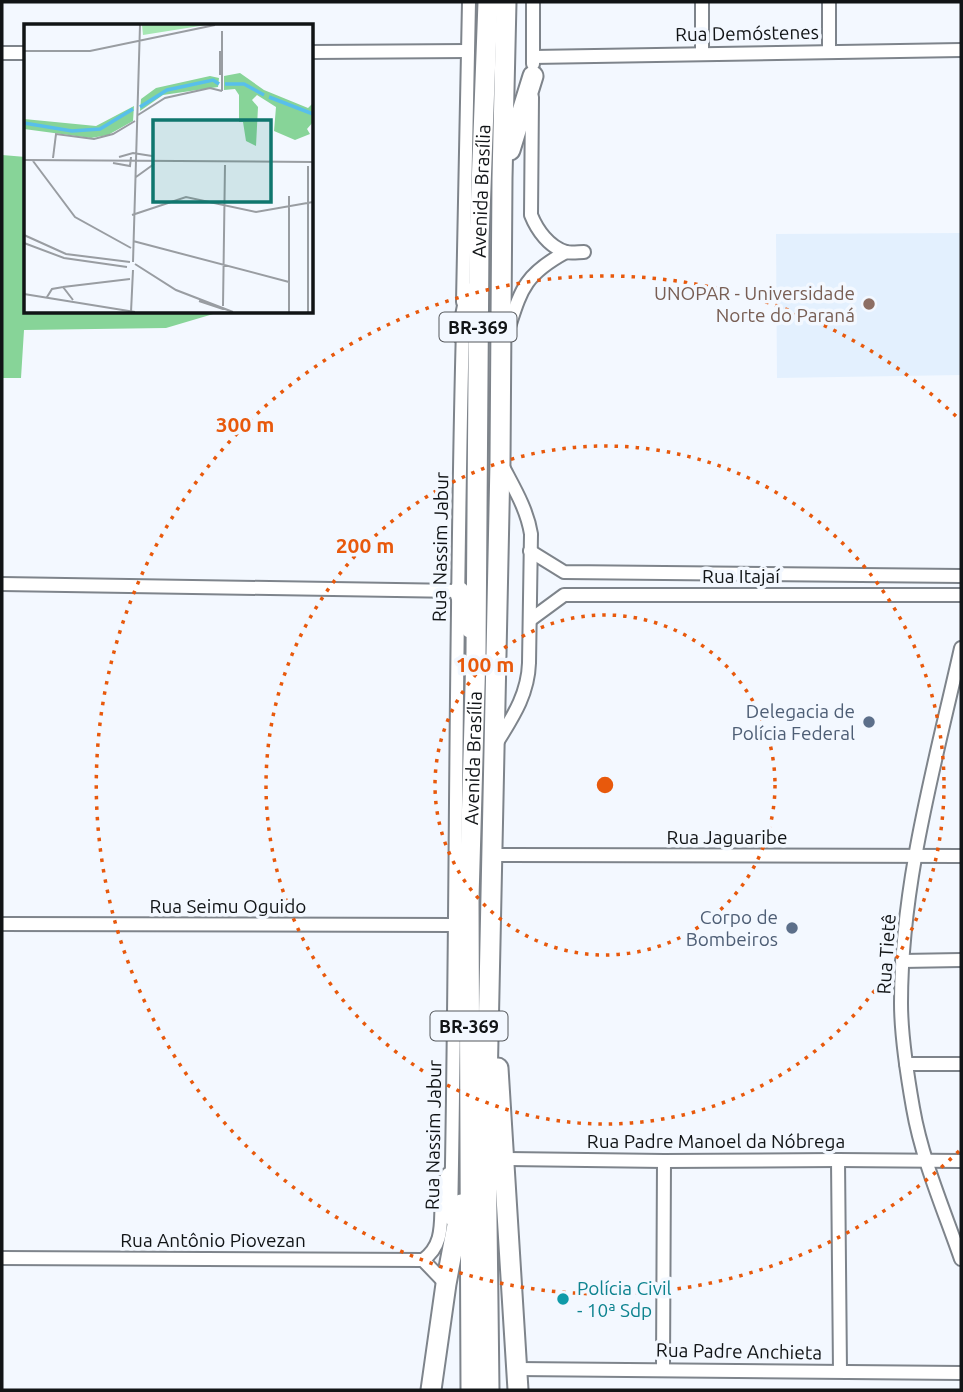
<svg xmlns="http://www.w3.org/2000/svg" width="963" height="1392" font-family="Ubuntu,sans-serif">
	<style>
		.built { fill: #e3f0fe }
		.forest { fill: #87d498 }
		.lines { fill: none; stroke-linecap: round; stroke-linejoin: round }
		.minor-casing { stroke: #7e848b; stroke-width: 16 }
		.highway-casing { stroke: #7e848b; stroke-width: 23 }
		.minor { stroke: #fff; stroke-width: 12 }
		.highway { stroke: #fff; stroke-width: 19 }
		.ring { fill: none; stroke: #e8590c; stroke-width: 3.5; stroke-dasharray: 3.5 7 }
		.education-dot { fill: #8d6e63; stroke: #f3f8ff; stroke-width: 2.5 }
		.service-dot { fill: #5c6f8a; stroke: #f3f8ff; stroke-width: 2.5 }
		.culture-dot { fill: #0f9aa8; stroke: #f3f8ff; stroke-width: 2.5 }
		.labels { text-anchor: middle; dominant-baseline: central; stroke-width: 7; stroke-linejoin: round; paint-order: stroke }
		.shield { fill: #f3f8ff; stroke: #55585c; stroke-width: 2 }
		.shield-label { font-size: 18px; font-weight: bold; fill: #111416 }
		.street-label { font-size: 19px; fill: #111416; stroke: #f3f8ff }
		.education-label { font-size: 19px; fill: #785e54; stroke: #f3f8ff; text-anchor: end }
		.service-label { font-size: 19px; fill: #4e5e75; stroke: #f3f8ff; text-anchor: end }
		.culture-label { font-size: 19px; fill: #0d838f; stroke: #f3f8ff; text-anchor: start }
		.inset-river { fill: none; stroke: #58bfeb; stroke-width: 3.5 }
		.inset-road { fill: none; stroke: #999da2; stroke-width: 2 }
		.view { fill: #0f766e; fill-opacity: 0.15; stroke: #0f766e; stroke-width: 3.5 }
		.inset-edge { fill: none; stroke: #111416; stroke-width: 3.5 }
		.centre { fill: #e8590c; stroke: #f3f8ff; stroke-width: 3.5 }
		.ring-label { font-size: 21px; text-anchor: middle; font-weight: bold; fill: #e8590c; stroke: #f3f8ff; stroke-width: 7; stroke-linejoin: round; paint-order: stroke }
	</style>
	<rect width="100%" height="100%" fill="#f3f8ff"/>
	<path class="built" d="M961 233V375L777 378 776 234Z"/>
	<path class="forest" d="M2 155 26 157V312H220L166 328 24 330 21 378H2Z"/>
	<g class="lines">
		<g class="minor-casing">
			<g id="minor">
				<path d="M829 51V2"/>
				<path d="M312 52 468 51"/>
				<path d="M2 53H26"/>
				<path d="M702 53V2"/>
				<path d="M533 57 961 50"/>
				<path d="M533 64V2"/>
				<path d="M532 97 531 215C537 230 549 247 566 252 571 253 579 252 584 252"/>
				<path d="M463 302 469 2"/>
				<path d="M506 336C521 291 522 276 566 252"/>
				<path d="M530 551 564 572 961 576"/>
				<path d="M2 584 459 591"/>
				<path d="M530 620 564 595H961"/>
				<path d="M961 648C935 764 901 883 901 1003 901 1037 907 1074 913 1108 922 1160 944 1210 961 1259"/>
				<path d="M496 744C512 718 528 695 529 663L531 534C527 509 514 488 502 465"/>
				<path d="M493 855 961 856"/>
				<path d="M2 924 455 925"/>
				<path d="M902 961 961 960"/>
				<path d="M906 1064H961"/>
				<path d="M505 1159 664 1161 838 1160 961 1161"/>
				<path d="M838 1160 840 1371"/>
				<path d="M451 1219C457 922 455 625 463 328"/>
				<path d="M2 1258 423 1260"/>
				<path d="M423 1260C453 1238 433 1204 448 1174"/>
				<path d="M423 1260 446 1284"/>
				<path d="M517 1369 961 1373"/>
				<path d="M663 1369 664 1161"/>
			</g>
		</g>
		<g class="highway-casing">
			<g id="highway">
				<path d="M510 150 533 76"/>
				<path d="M462 334 470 293"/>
				<path d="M459 591 467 614 470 628"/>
				<path d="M498 1068 518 1390"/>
				<path d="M431 1390 446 1284 461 1204"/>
				<path id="s1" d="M471 1390 469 898 476 652 479 240 488 2"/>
				<path d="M489 1390 486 1135 500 462 502 178 506 2"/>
			</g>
		</g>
		<use href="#minor" class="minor"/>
		<use href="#highway" class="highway"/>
	</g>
	<g class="ring">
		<circle cx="605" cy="785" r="170"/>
		<circle cx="605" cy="785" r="339"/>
		<path d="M959 1151A509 509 0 1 1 959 419"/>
	</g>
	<circle class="education-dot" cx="869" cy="304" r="7"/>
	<g class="service-dot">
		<circle cx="869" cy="722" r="7"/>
		<circle cx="792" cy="928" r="7"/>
	</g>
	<circle class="culture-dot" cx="563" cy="1299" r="7"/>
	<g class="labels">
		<g class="shield">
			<rect x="439.5" y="312.5" width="77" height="29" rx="5"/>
			<rect x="430.5" y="1011.5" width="77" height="29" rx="5"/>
		</g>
		<g class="shield-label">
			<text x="478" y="327">BR-369</text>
			<text x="469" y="1026">BR-369</text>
		</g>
		<g class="street-label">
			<text transform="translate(747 33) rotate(-1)">Rua Demóstenes</text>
			<text stroke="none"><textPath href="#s1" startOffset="1199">Avenida Brasília</textPath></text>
			<text transform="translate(440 547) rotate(-89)">Rua Nassim Jabur</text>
			<text x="741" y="576">Rua Itajaí</text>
			<text stroke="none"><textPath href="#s1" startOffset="632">Avenida Brasília</textPath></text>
			<text x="727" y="837">Rua Jaguaribe</text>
			<text x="228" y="906">Rua Seimu Oguido</text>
			<text transform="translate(886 954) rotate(-86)">Rua Tietê</text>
			<text transform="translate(433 1135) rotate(-89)">Rua Nassim Jabur</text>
			<text x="716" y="1141">Rua Padre Manoel da Nóbrega</text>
			<text x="213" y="1240">Rua Antônio Piovezan</text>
			<text transform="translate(739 1351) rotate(1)">Rua Padre Anchieta</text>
		</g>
		<g class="education-label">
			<text x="855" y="293">UNOPAR - Universidade<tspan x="855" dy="22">Norte do Paraná</tspan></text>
		</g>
		<g class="service-label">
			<text x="855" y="711">Delegacia de<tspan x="855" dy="22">Polícia Federal</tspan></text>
			<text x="778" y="917">Corpo de<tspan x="778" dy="22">Bombeiros</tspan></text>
		</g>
		<g class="culture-label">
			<text x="577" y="1288">Polícia Civil<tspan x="577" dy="22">- 10ª Sdp</tspan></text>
		</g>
	</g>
	<g transform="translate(24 24)">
		<rect width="289" height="289" fill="#f3f8ff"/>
		<path d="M118 1H182L119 11Z" fill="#a6e7b3"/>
		<path d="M216 49 240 66 284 84 289 79V98L283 105 286 110 271 116 250 107 252 83 233 71 228 76 234 83 232 122 222 117 219 98H215V71L211 65 200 66V52ZM186 52 195 54 194 63 139 71 116 87 117 75 132 64ZM110 82 109 97 84 111 67 114 0 105V95L72 102Z" fill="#87d498"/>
		<path class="inset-river" d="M201 60H220L240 71M245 73 289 90M116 83 143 66 189 56 195 60M0 99 48 107 76 105 109 85"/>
		<path class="inset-road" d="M198 7V67M0 27H66L191 1M196 27V51M114 91 141 74 186 64 198 67M95 133 109 129 128 132M29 134 32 110 70 115 89 110 111 97M0 136 289 138M9 137 51 193 107 224M89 139 106 142 107 133M284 142V288M112 153 130 140M265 172V288M108 191 162 173 232 188 289 178M0 211 42 230 106 238M109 217 265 258M0 219 40 234 103 243M109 238 116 1M111 240 152 266 209 288M39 263 106 255M0 270 111 288M23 273 28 265 39 263 49 276M175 277 199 285M199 282 201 141M107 288 109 246"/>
		<path class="view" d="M129 96H247V178H129Z"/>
		<rect width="289" height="289" class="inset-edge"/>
	</g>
	<circle cx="605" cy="785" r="10" class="centre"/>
	<g class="ring-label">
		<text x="245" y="432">300 m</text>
		<text x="365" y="553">200 m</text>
		<text x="485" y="672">100 m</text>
	</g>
	<rect width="963" height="1392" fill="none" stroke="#111416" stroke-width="7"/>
</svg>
